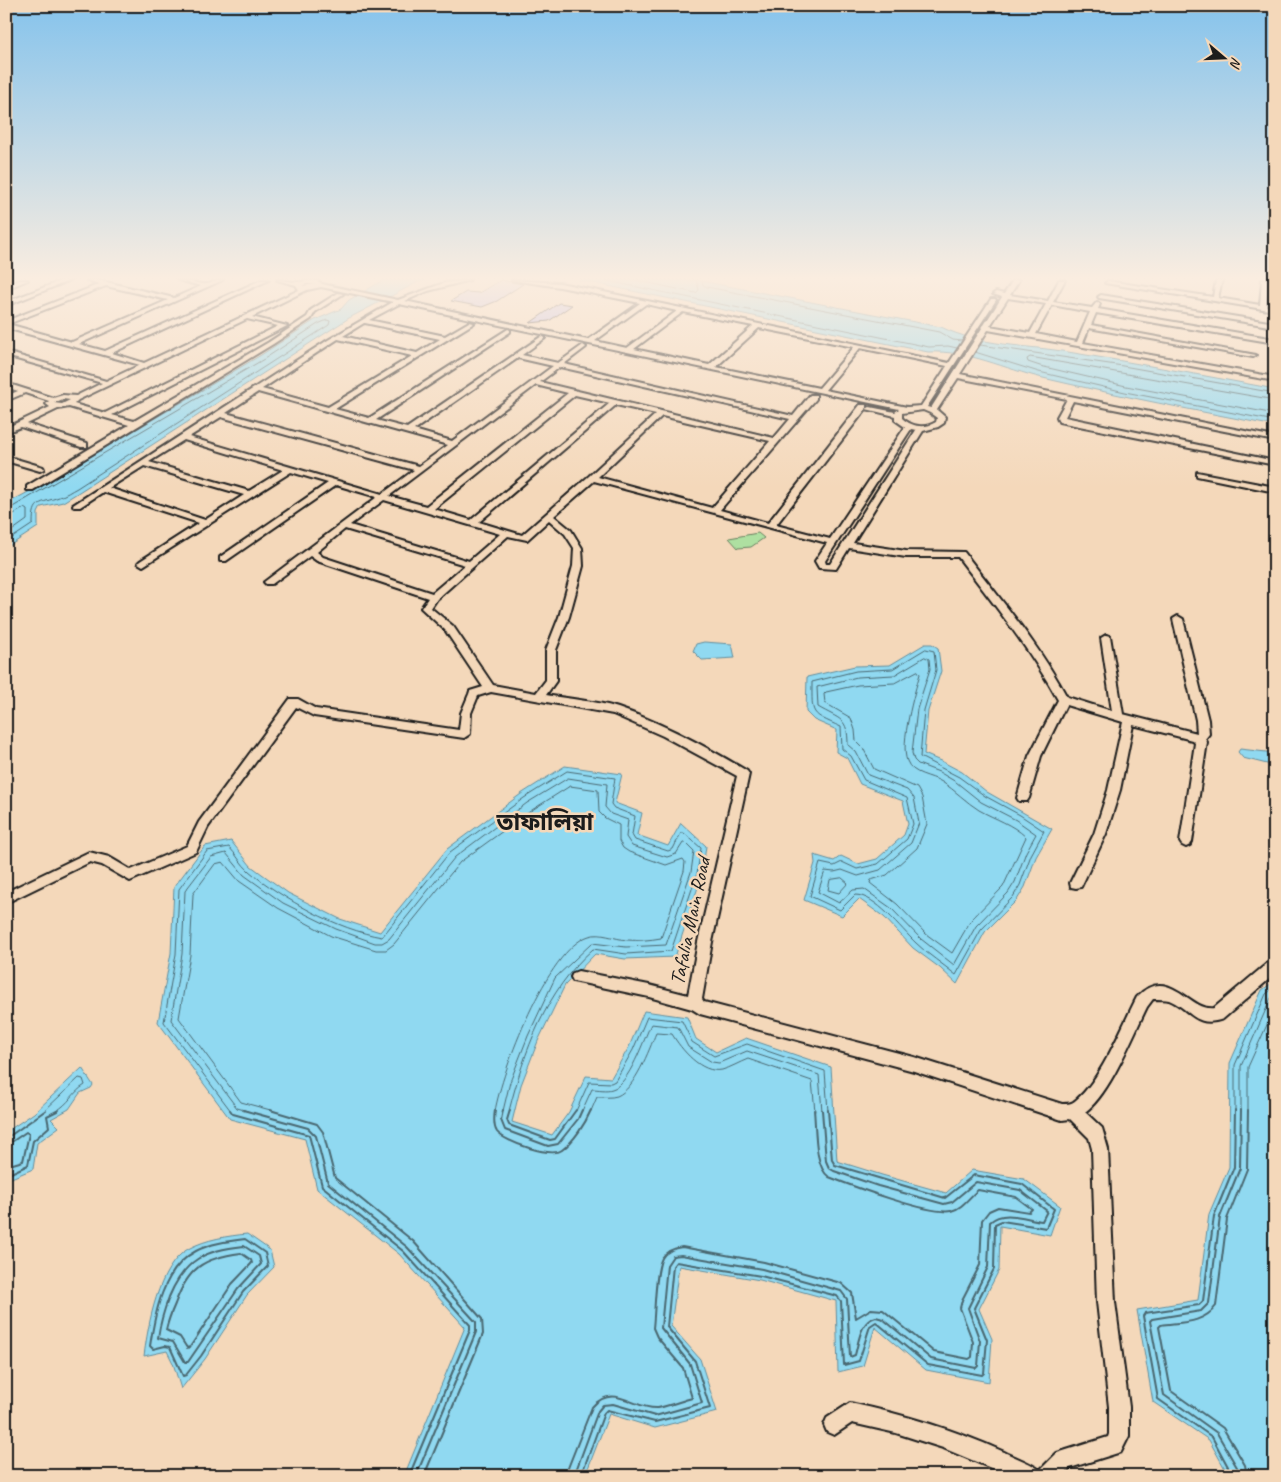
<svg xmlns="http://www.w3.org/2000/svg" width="1281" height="1482" font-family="Caveat,'Noto Sans Bengali',sans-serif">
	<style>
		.green { fill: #aee0a1; stroke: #657e5e }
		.water { fill: #90d9f1; stroke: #628d9c }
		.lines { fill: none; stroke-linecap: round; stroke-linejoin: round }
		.shore-far1 { stroke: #4a6871; stroke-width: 1 }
		.shore { stroke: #4a6871; stroke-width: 2 }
		.building { fill: #bcb9eb; stroke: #1c1c1c }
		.minor-casing { stroke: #1c1c1c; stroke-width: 4 }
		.minor { fill: #f4d8ba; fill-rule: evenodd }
		.labels { text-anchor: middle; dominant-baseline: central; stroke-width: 5; stroke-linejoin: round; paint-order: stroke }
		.street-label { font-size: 21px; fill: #1c1c1c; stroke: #f4d8ba }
		.quarter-label { font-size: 24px; font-weight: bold; fill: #1c1c1c; stroke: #f4d8ba }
	</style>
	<rect width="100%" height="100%" fill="#f4d8ba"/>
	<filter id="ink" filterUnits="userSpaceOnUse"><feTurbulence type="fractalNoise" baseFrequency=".02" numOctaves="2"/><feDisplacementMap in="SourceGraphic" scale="10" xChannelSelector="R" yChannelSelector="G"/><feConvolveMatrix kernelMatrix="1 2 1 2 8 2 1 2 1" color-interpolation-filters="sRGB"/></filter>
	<g filter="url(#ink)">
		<path class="green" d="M758 533 764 538 751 547 738 548 729 538Z"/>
		<g class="water">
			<path d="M384 280H426L418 282 349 318 79 492 63 502 41 507 38 513V527L6 548V504L58 476 261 355 315 320 341 309 349 300Z"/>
			<path d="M579 280H696L941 327C980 346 1026 345 1068 352 1137 363 1206 376 1275 389V426C1197 411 1120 396 1043 378 1004 369 969 350 928 352Z"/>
			<path d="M704 642 732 644 735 658 702 660 693 651 696 644Z"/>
			<path d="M925 644H932L938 648 941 671 928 711 924 754 943 762 962 772 987 792 1052 829 1036 857 1025 887 1017 900 985 932 957 984 940 968 913 948 884 917 859 899 842 916 804 900 815 863 814 855 834 861 841 856 858 864 877 859 904 835 908 824 903 801 860 784 847 758 836 752 837 730 814 720 806 712 807 677 855 666 890 665Z"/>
			<path d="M1240 749 1275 753V766L1243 758 1238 752Z"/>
			<path d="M565 766 622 774 615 803 642 813 637 835 668 846 681 823 706 846 702 875 675 957 625 959 595 954 565 985 538 1041 521 1085 512 1122 552 1135 569 1112 586 1076 611 1078 629 1047 644 1011 687 1017 696 1039 716 1052 746 1038 831 1067 837 1161 882 1175 946 1193 972 1170 1024 1179 1060 1206 1050 1235 1000 1226 999 1270 979 1309 992 1339 989 1382 926 1370 875 1327 863 1366 838 1372 836 1301 760 1280 679 1266 671 1326 700 1359 717 1412 655 1428 609 1414 585 1476H404L465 1327 399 1254 317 1189 305 1139 230 1119 158 1022 171 953 174 887 205 846 231 841 251 866 288 893 340 919 380 932 447 849 521 794Z"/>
			<path d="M1275 981V1476H1229L1209 1440 1153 1402 1137 1310 1198 1300 1209 1214 1229 1167 1230 1063 1262 990Z"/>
			<path d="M82 1068 93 1085 91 1088 80 1093 69 1109 51 1119 59 1127 37 1143 33 1169 9 1179 6 1174V1132L34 1113Z"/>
			<path d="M247 1234 270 1250 274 1267 247 1295 205 1359 181 1389 173 1363 167 1351 144 1356C148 1325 158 1266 188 1249 206 1239 228 1236 247 1234Z"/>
		</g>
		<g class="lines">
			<g class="shore-far1">
				<path d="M603 280 929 347 948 346 957 348"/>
				<path d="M635 280 696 293 699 290 696 280"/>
				<path d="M702 280 703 285 707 287 939 332 953 340 962 341"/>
				<path d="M980 345 1123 366 1275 393"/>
				<path d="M975 352 1039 372 1125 392 1275 421"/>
				<path d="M1275 400 1030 357 1027 359 1028 362 1040 366 1126 386 1275 414"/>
				<path d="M6 509 11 508 264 359 318 324 327 320 330 321 329 325 77 488C71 491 66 495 59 497 40 504 33 500 33 524L6 542"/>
				<path d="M6 515H12L24 508 27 510V520L6 535"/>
				<path d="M926 649 934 651 936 670 924 710 920 757 959 777 985 796 1020 815 1044 831 1031 855 1020 885 1013 897 981 930 956 975C943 964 928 955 916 943 901 929 876 895 855 895L840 910 810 896 820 863 834 866 842 862 857 869 878 864 907 839 913 824 907 798 864 780 851 756 842 749 841 727C810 713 812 716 812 682L856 671 892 669Z"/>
				<path d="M925 657 929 659 930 669 917 709 912 753 914 760 918 764 939 772 956 782 981 802 1016 820 1036 834 1026 852 1015 882 1008 893 976 926 954 965 921 939 891 908 864 889 853 890 839 903 818 892 825 871 834 872 842 870 858 876 880 870 911 843 919 823 914 798 907 790 868 775 856 752 848 745C848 717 840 720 818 707L817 687 857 677 894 675Z"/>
				<path d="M918 671 920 674C914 693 900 743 907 761 912 775 931 775 942 782 955 790 966 802 979 810 995 819 1012 824 1026 837L1003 887 971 920 952 953 926 934 897 904 870 883 871 880 887 875 917 848 927 824 922 797 917 788 874 769 863 748 856 741 855 730 851 718 825 703 824 694 826 692 858 685 894 683Z"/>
				<path d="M842 878 848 883 839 893 828 890 830 880Z"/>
				<path d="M44 1111 79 1078 83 1079 85 1085C73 1092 69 1104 56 1111"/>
				<path d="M231 1111 164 1022 176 954 179 889 207 851 229 847C236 854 241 864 249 871 282 899 339 930 382 937L450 852 524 798 567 771 615 778 611 804 614 808 635 816 632 835 635 840 668 851 673 849 681 833H684L701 848 697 874 671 951 626 954 593 949C546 990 524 1052 509 1111"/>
				<path d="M248 1111 237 1108 171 1020 182 954 185 891 211 857 226 853 244 875 283 903 336 929 375 943H382L389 939 455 857 527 803 568 778 607 784 605 807 611 814 628 820 626 837 632 846 667 857 676 854 683 843H686L694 851 691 872 666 945 626 947 592 943 555 978 528 1036 510 1082 503 1111"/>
				<path d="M274 1111 241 1102 179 1018 190 955 193 894 215 864 223 862 239 881 278 908 331 936 376 950H386L394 944 460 862 532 810 570 786 598 790 599 812 605 818 619 825V841L623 848 629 852 666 865 683 859 685 862 684 871 661 938C650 940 638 941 627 940 614 939 601 932 589 936 547 949 502 1071 495 1111"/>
				<path d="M576 1111 589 1082 611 1083 615 1081 633 1050 647 1017 682 1021 692 1042 714 1056 747 1044 825 1071 828 1111"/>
				<path d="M582 1111 592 1089C598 1089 606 1091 612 1089 629 1085 644 1039 651 1024L678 1027 688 1047 712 1062 719 1063 747 1051 819 1075 822 1111"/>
				<path d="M591 1111 597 1097C603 1097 611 1098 617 1096 635 1089 649 1050 656 1033L672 1034C681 1049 701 1074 722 1070 730 1068 740 1062 748 1059L812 1081 815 1111"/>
				<path d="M1235 1111V1065L1266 994 1275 987"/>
				<path d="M1241 1111V1066L1271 998 1275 995"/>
				<path d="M1248 1111V1067L1275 1007"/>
			</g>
			<g class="shore">
				<path d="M230 1110 233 1114 309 1135 322 1186 403 1251 470 1325V1330L409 1476"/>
				<path d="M243 1110 308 1128 316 1136 328 1183 407 1247 476 1322V1332L416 1476"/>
				<path d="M270 1110 317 1124 323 1132 335 1178 413 1241 482 1319 483 1334 424 1476"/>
				<path d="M495 1110C494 1117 493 1126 497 1132 505 1142 551 1158 562 1150 574 1141 585 1124 591 1110"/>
				<path d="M503 1110 501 1120 505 1130 548 1146 558 1144 578 1119 582 1110"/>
				<path d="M510 1110 507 1120 509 1125 550 1140 555 1139 576 1110"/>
				<path d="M6 1136 11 1135 46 1110"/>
				<path d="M6 1142 13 1141 26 1132 29 1134 23 1161 6 1166"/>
				<path d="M6 1173H11L28 1165 33 1141 49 1127 47 1116 59 1110"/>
				<path d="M245 1239 265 1253 268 1266 243 1292 201 1356 186 1375 183 1376 170 1347 165 1346 153 1349 150 1346C155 1313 163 1268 196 1251 211 1243 229 1241 245 1239Z"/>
				<path d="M244 1246 259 1256 261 1264 238 1289 188 1362H185L173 1342 158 1338C160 1324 164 1310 169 1297 185 1259 205 1250 244 1246Z"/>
				<path d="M241 1253 251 1260 252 1263 232 1284 190 1347 187 1348 180 1337 166 1330C168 1321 171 1313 175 1304 188 1268 203 1258 241 1253Z"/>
				<path d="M567 1476 568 1468 592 1407C614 1382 634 1410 658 1408 669 1406 681 1401 692 1398L683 1368 657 1337 653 1328C655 1312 655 1271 662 1258 667 1250 674 1248 682 1247L764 1262 841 1283 852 1293 856 1318 871 1309 883 1310 934 1352 969 1359 972 1357 973 1342 960 1308 962 1300 980 1265 982 1220 989 1211 998 1207 1029 1212 1032 1209 1016 1197 978 1190C970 1196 962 1209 951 1211 930 1215 852 1186 829 1177 814 1167 816 1128 814 1110"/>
				<path d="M574 1476 598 1411 603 1405 613 1404 655 1416 702 1403 690 1364 661 1328 667 1265 673 1256 681 1255 762 1269 841 1291 847 1299 850 1357 855 1355C859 1341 860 1321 876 1317L883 1319 931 1359 976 1368 978 1366 980 1341 968 1308 988 1267 990 1222C1004 1209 1025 1219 1042 1221L1047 1211 1020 1190 976 1182 952 1202 944 1204 878 1186 834 1171 829 1168 826 1161 822 1110"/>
				<path d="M581 1476 604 1413 607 1410 655 1422 710 1408 695 1361 667 1327 673 1266 676 1262 761 1276 837 1296 841 1301 844 1365 859 1361 870 1326 876 1322 928 1365 982 1375 984 1373 987 1340 974 1308 994 1269 995 1224 1002 1221 1046 1228 1054 1209 1022 1184 974 1175 945 1198 835 1165 832 1160 828 1110"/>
				<path d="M1233 1476 1212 1437 1158 1399 1143 1316 1145 1313 1199 1305 1203 1301 1214 1216 1234 1167 1235 1110"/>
				<path d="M1239 1476 1238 1469 1217 1433 1164 1395 1150 1321 1152 1319 1201 1311 1209 1303 1220 1217 1240 1168 1241 1110"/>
				<path d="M1247 1476 1245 1465 1223 1428 1171 1391 1159 1327 1161 1325C1181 1322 1203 1324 1216 1306L1227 1219 1247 1169 1248 1110"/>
			</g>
		</g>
		<g class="building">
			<path d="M501 280 523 284 497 301 482 307 451 301 466 292 479 293Z"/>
			<path d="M559 303 572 305 549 321 530 323Z"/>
		</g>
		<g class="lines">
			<g class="minor-casing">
				<g id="minor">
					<path d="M19 280H28L6 289V285Z"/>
					<path d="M63 280H71L6 306V302Z"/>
					<path d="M87 280H98L174 298 201 286 178 280C187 280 200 285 207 284 213 283 216 280 223 280L79 344 105 351 261 280H269L112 353 144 363 299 290 296 285 277 280C284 280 291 282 298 282 306 282 315 277 322 284L398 300 444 283 470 280 428 291 405 301 588 340 640 303 560 287 512 280 560 283 949 363 991 299H995L996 300 927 407 931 408 982 328 981 327 984 325 1002 297 993 294 996 292 1004 294 1013 280H1019L1010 295 1048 301 1059 280H1065L1053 302 1092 308 1097 302 1100 304 1098 309 1275 339V343L1096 313 1091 325 1256 355 1253 357 1089 328 1083 343 1275 377V381L988 330 960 374 1275 437V441L1073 401 1065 417 1275 461V465L1059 422 1057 417 1067 399 958 378 937 410 945 417 944 423 938 427 923 431 853 543 906 551 964 552C1000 599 1039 645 1067 697L1112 711 1101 638 1106 635 1110 636 1123 714 1197 733 1196 720 1173 619 1178 616 1183 619 1208 720 1209 734 1205 739 1207 742 1192 842 1190 845 1186 847 1182 845 1180 842 1195 743 1192 740 1133 725 1120 790 1106 834 1081 887 1076 888 1071 887 1070 883 1094 834 1108 790 1123 722 1066 705 1041 756 1029 798 1027 801H1019L1017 798 1029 756 1058 700C1030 649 993 603 958 557H906L849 548 836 569 819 568 815 561 827 543 594 481 554 516 571 530 582 548 583 566 569 617 556 650V681L546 695C569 699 596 701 618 708 663 723 707 747 747 771L749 774 712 942 702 999 704 1002 914 1057 1062 1104C1068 1104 1072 1104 1076 1100 1101 1080 1122 1026 1137 997 1168 963 1190 1012 1214 1008L1270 961 1275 959V974L1223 1019C1195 1029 1191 1009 1169 1000 1165 999 1159 999 1153 999L1147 1007C1133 1035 1110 1094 1085 1112L1102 1128 1108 1149 1115 1302 1129 1407V1436L1121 1452 1070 1468 1062 1476H1010L943 1448 896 1433 852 1423 834 1435 827 1432 824 1425 827 1418 850 1403C902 1414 953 1429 1002 1451 1014 1457 1029 1462 1040 1470L1057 1453 1108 1437 1109 1434V1407L1097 1302 1092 1149 1089 1138 1070 1119 1062 1120 914 1071 700 1014 692 1009 649 997 573 981 571 977 573 973 578 971 649 985 688 995 698 942 737 776 663 736 613 714 491 692 478 696 471 713 470 734 464 738 314 716 296 707 208 827 196 852 130 881 102 865 90 862 6 903V892L89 852 109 857 131 870 187 846 199 822 290 699H298L316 709 459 730 461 713 469 694 470 691 483 687 445 630 421 608 428 598 317 561 310 556 272 584H266L264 582 377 497 336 485 226 561H220V557L328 483 291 472 143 566 138 563 140 561 199 523 103 492 80 507H74L73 505 328 340 393 302 321 287 307 290 252 317 287 326 112 415 134 421 269 342 307 317 311 310 338 293 343 294 315 312 311 319 273 344 33 490H27V486L129 425 69 407 58 409 27 424 87 443V447H81L21 427 6 433V428L50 407 46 404 49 401 25 393 6 401V396L18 391 6 387V383L53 398 63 395 76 396 102 383 6 356V352L106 381 140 365 6 328V321L100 284ZM306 284H316L302 286ZM106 286 168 300 72 342 8 324ZM1008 298 1046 304 1030 333 990 326ZM399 304 899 409 895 412 870 407 866 409 895 416V420L905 427 830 539 776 525 866 409V405H860L768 523 720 510 816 399V395H810L793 416 564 364 585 348 586 347 583 345 558 363 522 355 544 339 545 338 542 336 407 428 376 420 510 332V330L508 329 369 418 335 409 474 323 469 322 445 336 369 320ZM646 304 677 311 627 348 595 341ZM1052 305 1090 312 1077 342 1036 334ZM683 312 753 326 709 365 634 349ZM247 319 278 326 105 413 74 404 78 400ZM364 323H365L440 339 417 353 343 336ZM759 328 854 347 819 388 716 367ZM338 339 412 356 328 407 262 389ZM860 348 947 366 921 406 907 407 825 390ZM518 358 553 366 452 441 414 430ZM560 367 790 419 774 438 540 382ZM536 385 568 393 426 506 389 496ZM258 392 448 445 419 466 226 413ZM575 395 610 403 471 520 434 509ZM63 399 70 400 62 404 54 403ZM616 405 656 414 589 476 522 535 479 522ZM923 410 930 413 937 418 936 422C925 429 912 427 902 418V413ZM662 416 770 441 712 508 598 477ZM221 417 414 470 382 494 189 437ZM911 429 916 430 830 564H826L825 561ZM184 440 283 470 249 491 149 462ZM144 466 244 495 205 520 109 488ZM384 500 500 534 469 561 350 525ZM549 520 565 534 574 548 573 566 559 617 546 650V680L536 693 493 685 453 626 431 608 437 599 508 536 527 540ZM345 529 465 565 432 593 323 557 317 552Z"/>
					<path d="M1216 280H1222L1218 298 1260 305 1262 280H1268L1266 306 1275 307V311L1105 283 1108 281 1213 297Z"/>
					<path d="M1101 295 1275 323V327L1099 298 1098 297Z"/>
					<path d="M6 456 43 467 44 469 40 471 6 461Z"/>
					<path d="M1197 472 1275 487V492L1197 476Z"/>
				</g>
			</g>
			<use href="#minor" class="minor"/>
		</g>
	</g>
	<linearGradient id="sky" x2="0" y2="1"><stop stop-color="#85c3ec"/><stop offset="0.57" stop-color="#faede0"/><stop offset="1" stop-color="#faede0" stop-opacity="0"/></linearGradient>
	<rect width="1281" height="488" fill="url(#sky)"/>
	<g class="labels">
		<g class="street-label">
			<text transform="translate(690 921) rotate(-78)">Tafalia Main Road</text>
		</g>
		<g class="quarter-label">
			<text x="545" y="822">তাফালিয়া</text>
		</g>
	</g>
	<rect width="1281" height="1482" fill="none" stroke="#f4d8ba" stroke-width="25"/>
	<rect x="12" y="12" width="1256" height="1457" fill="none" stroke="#1c1c1c" stroke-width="2" filter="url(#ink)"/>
	<g transform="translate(1224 58) rotate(109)" stroke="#f4d8ba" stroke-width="4" paint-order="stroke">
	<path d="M0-4L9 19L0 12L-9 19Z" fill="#1c1c1c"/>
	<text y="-8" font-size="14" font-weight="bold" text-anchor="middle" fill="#1c1c1c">N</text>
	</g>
</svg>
